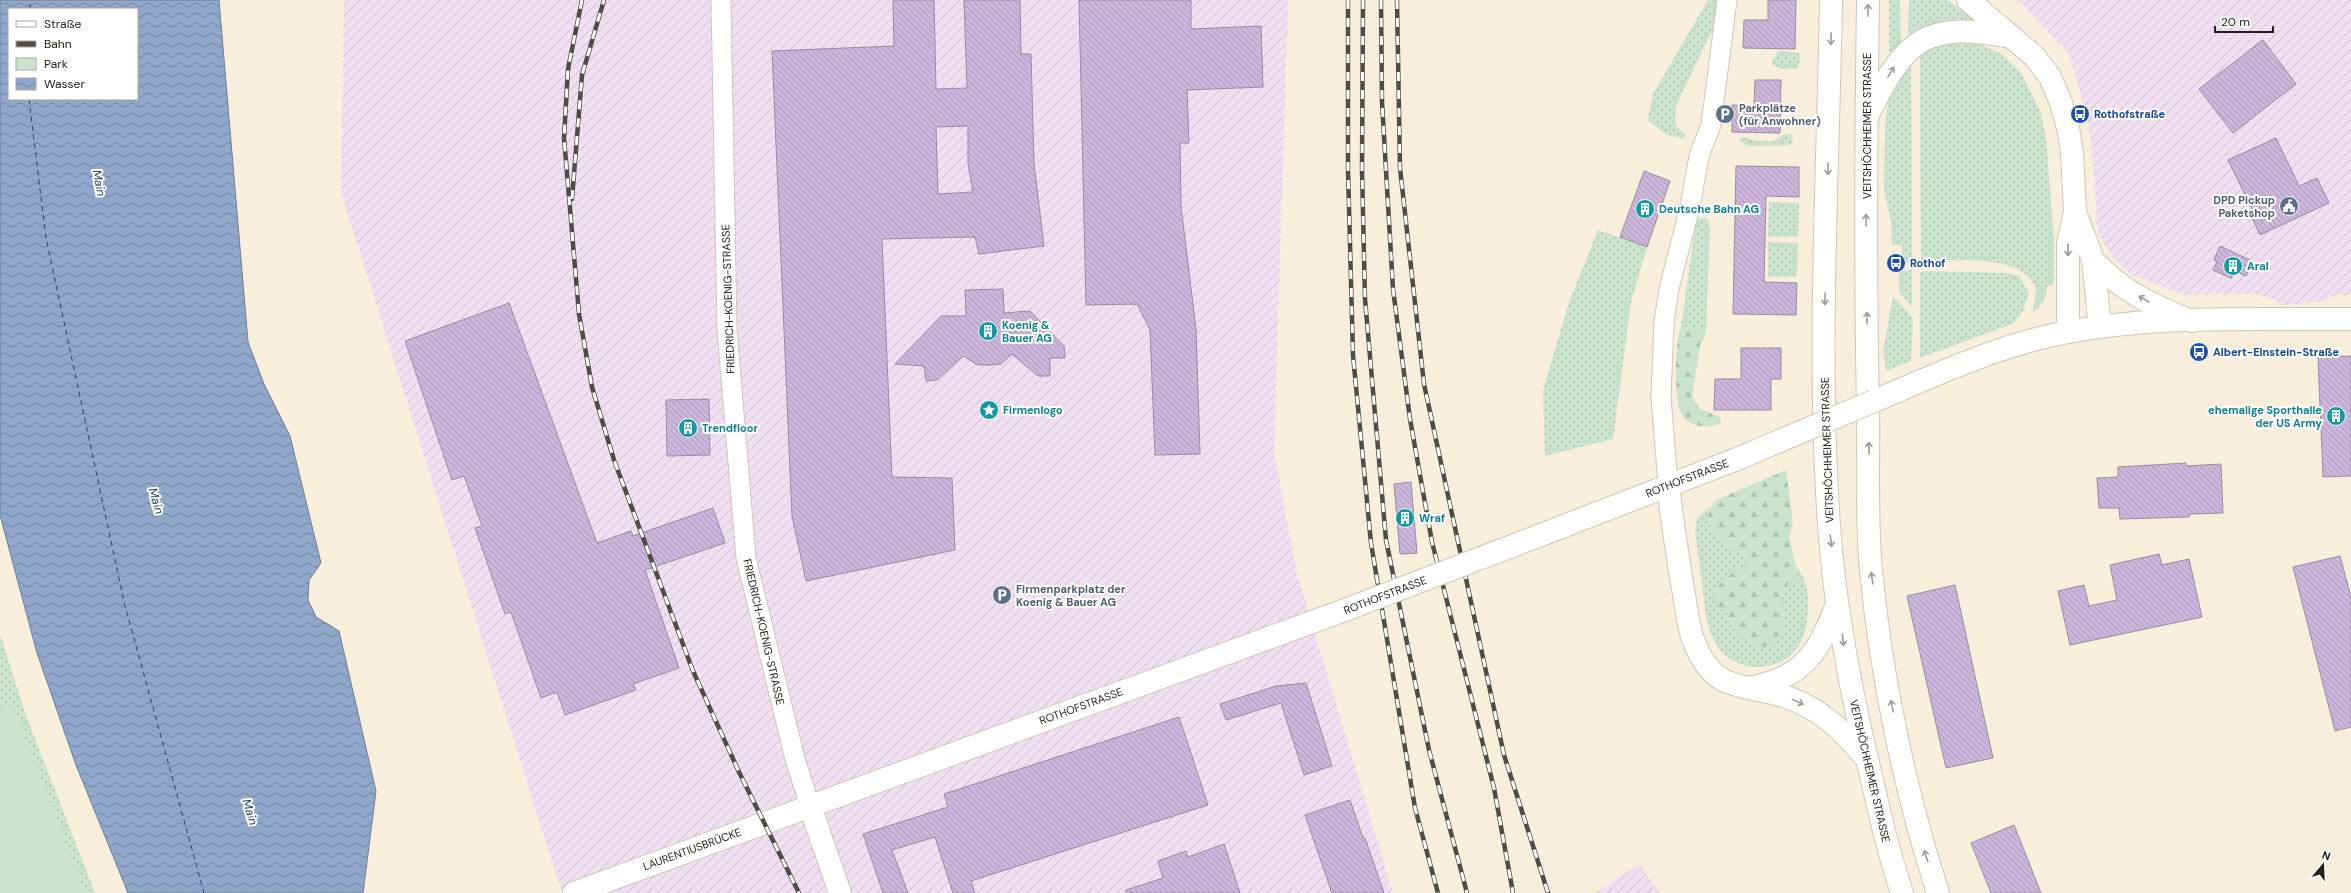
<svg xmlns="http://www.w3.org/2000/svg" width="2351" height="893" font-family="'DM Sans',sans-serif">
	<style>
		.industrial { fill: url(#industrial-furrows) }
		.grass { fill: url(#grass-dots) }
		.forest { fill: url(#forest-firs) }
		.park { fill: #cae2ce }
		.water { fill: url(#water-waves); stroke: #6f7e94; fill-rule: evenodd }
		.lines { fill: none; stroke-linecap: round; stroke-linejoin: round }
		.ferry { stroke: #274674; stroke-width: 1; stroke-dasharray: 5 4; stroke-linecap: butt }
		.building { fill: url(#building-back-hatch); stroke: #978d9e; fill-rule: evenodd }
		.street-casing { stroke: #d0c7b4; stroke-width: 21 }
		.secondary-casing { stroke: #d0c7b4; stroke-width: 24 }
		.highway-casing { stroke: #d0c7b4; stroke-width: 24 }
		.street { stroke: #fff; stroke-width: 19 }
		.secondary { stroke: #fff; stroke-width: 22 }
		.highway { stroke: #fff; stroke-width: 22 }
		.rail-casing { stroke: #514c43; stroke-width: 4.5 }
		.rail { stroke: #fff; stroke-width: 3; stroke-dasharray: 9; stroke-linecap: butt }
		.secondary-bridge-casing { stroke: #d0c7b4; stroke-width: 24; stroke-linecap: butt }
		.secondary-bridge { stroke: #fff; stroke-width: 22 }
		.oneway { stroke: #9c9b98 }
		.labels { text-anchor: middle; dominant-baseline: central; stroke-width: 4; stroke-linejoin: round; paint-order: stroke }
		.service-label { font-size: 11px; font-weight: bold; fill: #4e5e75; stroke: #fff; text-anchor: start }
		.transit-label { font-size: 11px; font-weight: bold; fill: #164399; stroke: #fff; text-anchor: start }
		.street-label { font-size: 11px; fill: #232019; stroke: #fff }
		.culture-label { font-size: 11px; font-weight: bold; fill: #0d838f; stroke: #fff; text-anchor: start }
		.water-label { font-size: 12px; font-style: italic; fill: #274674; stroke: #fff }
	</style>
	<defs>
		<pattern id="industrial-furrows" width="10" height="10" patternUnits="userSpaceOnUse"><rect width="10" height="10" fill="#f0dff0"/><path d="M-1 1l2-2M0 10L10 0M9 11l2-2" fill="none" stroke="#cebfcd"/></pattern>
		<pattern id="grass-dots" width="8" height="8" patternUnits="userSpaceOnUse"><rect width="8" height="8" fill="#cae2ce"/><path d="M2 2h.1M6 6h.1" fill="none" stroke="#adc2b0" stroke-width="1.8" stroke-linecap="round"/></pattern>
		<pattern id="forest-firs" width="22" height="20" patternUnits="userSpaceOnUse"><rect width="22" height="20" fill="#cae2ce"/><path d="M5 1l3.5 6h-7zM16 11l3.5 6h-7z" fill="#adc2b0"/></pattern>
		<pattern id="water-waves" width="16" height="10" patternUnits="userSpaceOnUse"><rect width="16" height="10" fill="#90a7c9"/><path d="M0 5q4-4 8 0t8 0" fill="none" stroke="#7588a2"/></pattern>
		<pattern id="building-back-hatch" width="6" height="6" patternUnits="userSpaceOnUse"><rect width="6" height="6" fill="#cbb5da"/><path d="M-1 5l2 2M0 0l6 6M5-1l2 2" fill="none" stroke="#ae9bba"/></pattern>
	</defs>
	<rect width="100%" height="100%" fill="#f7eedb"/>
	<g class="industrial">
		<path d="M344 0H1288L1274 451 1297 574 1393 893H562L341 192Z"/>
		<path d="M2018 0H2351V295H2335L2325 301 2282 305 2270 298 2254 294 2185 295 2132 275 2113 257 2098 235 2091 138 2077 79 2071 62 2067 51Z"/>
		<path d="M1639 864 1660 893H1594L1606 886Z"/>
	</g>
	<g class="grass">
		<path d="M1708 0H1723L1719 22 1708 38 1676 106 1675 121 1677 127 1686 135 1684 138C1669 138 1658 129 1648 120L1653 94Z"/>
		<path d="M1889 0H1900L1901 45 1894 53 1889 51Z"/>
		<path d="M1909 0H1948L1976 21 1910 38 1908 32Z"/>
		<path d="M1957 41 1980 44 2003 55 2021 73 2041 113 2046 138 2054 239V285L2047 286C2046 298 2044 305 2033 312 2033 305 2037 293 2035 287 2023 253 1949 260 1921 263L1920 55 1932 48Z"/>
		<path d="M1779 51 1799 53 1800 60 1797 69H1781L1773 65 1772 60Z"/>
		<path d="M1911 61 1912 262 1902 263V245H1892L1891 221 1884 191 1885 129 1888 101 1893 86Z"/>
		<path d="M1784 134 1792 135 1793 143 1790 145 1748 146 1739 140 1742 137 1757 141H1774Z"/>
		<path d="M1769 202 1799 203 1798 237H1768Z"/>
		<path d="M1706 218 1709 221 1710 229 1706 328 1681 327 1696 223 1698 219Z"/>
		<path d="M1598 230 1647 247 1631 302 1613 439 1545 456 1543 391 1569 302Z"/>
		<path d="M1768 242 1798 243 1797 277H1768Z"/>
		<path d="M1912 270V306L1899 292V271Z"/>
		<path d="M1928 271 2005 273 2019 276 2029 293 2023 311 2014 323 1920 358V272Z"/>
		<path d="M1893 296 1913 318 1911 361 1886 371 1883 351Z"/>
		<path d="M1710 507 1707 517 1711 527 1719 539 1731 548 1747 555V565C1731 575 1715 580 1716 602L1727 614 1736 632 1784 615 1779 605 1785 586 1794 579 1796 567C1805 576 1808 589 1808 601 1808 616 1807 632 1799 645 1781 673 1737 675 1718 647 1713 640 1710 631 1707 622L1695 530 1697 518Z"/>
		<path d="M0 634 25 713 95 893H0Z"/>
	</g>
	<g class="forest">
		<path d="M1681 327 1706 328 1705 337 1700 345 1692 398 1700 409 1720 417 1721 423C1709 429 1690 428 1682 415 1674 401 1674 343 1681 327Z"/>
		<path d="M1786 470 1793 522 1789 537 1796 567 1794 579C1772 595 1784 609 1784 631L1763 648 1750 644 1736 632 1727 614 1716 602C1715 578 1730 576 1747 565V555C1742 552 1737 551 1732 549 1720 543 1712 529 1707 517L1714 501Z"/>
	</g>
	<path class="park" d="M0 709H14L85 893H0Z"/>
	<path class="water" d="M0 0H219L248 342 264 384 290 436 321 563 309 580 308 600 316 617 339 631 376 791 363 893H128L76 765 37 653 0 515ZM9 9H137V99H9Z"/>
	<g class="lines">
		<g class="ferry">
			<path d="M30 9V0"/>
			<path d="M29 99 46 238 124 602 204 893"/>
		</g>
	</g>
	<g class="building">
		<path d="M893 0H934L936 89 967 88 964 0H1020L1021 54H1031L1034 164 1044 246 979 254 975 237 882 239 892 477 952 478 955 550 806 581 792 516 772 51 894 46ZM968 126V164L973 192 938 194 936 127Z"/>
		<path d="M1079 0H1191V29L1261 26 1263 87 1187 90 1189 143H1180L1181 206 1196 329 1200 454 1155 455 1150 330 1137 304 1086 305Z"/>
		<path d="M1768 0H1796L1795 49 1743 48 1744 20H1768Z"/>
		<path d="M2263 40 2296 84 2233 133 2199 89Z"/>
		<path d="M1755 80H1781L1780 133 1732 132V105L1754 106Z"/>
		<path d="M2276 138 2299 186 2317 178 2329 203 2260 235 2250 213 2253 211 2228 160Z"/>
		<path d="M1736 166 1799 167V197L1766 196 1764 282 1797 283 1796 315 1733 314Z"/>
		<path d="M1644 171 1670 181 1647 247 1620 237Z"/>
		<path d="M2220 246 2252 261 2246 276 2234 271 2231 278 2213 270 2217 262 2214 260Z"/>
		<path d="M1003 289 1004 313 1030 311 1064 346 1065 358H1050V376H1038L1012 354 1001 364 990 365H978L963 356 937 380 926 381 924 366 895 364 941 316H966L965 290Z"/>
		<path d="M509 303 597 543 631 531 633 536 713 508 725 543 645 570 679 668 633 684 636 690 565 715 557 692 541 698 511 612 505 614 475 528 482 526 464 476 452 480 405 341Z"/>
		<path d="M1741 348H1781V379H1771V410H1714L1715 379H1741Z"/>
		<path d="M2351 356V476L2323 477 2318 357Z"/>
		<path d="M709 399 710 455 667 456 666 400Z"/>
		<path d="M2186 463V466L2221 464 2223 513 2190 514 2189 517 2120 519 2119 508H2099L2097 478 2118 477V467Z"/>
		<path d="M1411 482 1417 553 1400 554 1394 484Z"/>
		<path d="M2159 554 2162 565 2189 559 2202 617 2070 645 2058 591 2084 585 2089 606 2117 600 2110 565Z"/>
		<path d="M2340 556 2351 597V727L2335 731 2293 567Z"/>
		<path d="M1955 585 1993 758 1946 768 1907 596Z"/>
		<path d="M1306 683 1332 766 1304 775 1281 703 1226 720 1220 704 1276 686Z"/>
		<path d="M1179 717 1208 805 971 881 975 893H953L935 837 892 850 908 893H883L863 834 948 807 944 794Z"/>
		<path d="M1350 800 1363 838H1365L1384 893H1332L1305 815Z"/>
		<path d="M2014 825 2041 893H1991L1971 843Z"/>
		<path d="M1224 844 1240 893H1126V890L1163 878 1158 861 1186 851 1188 857Z"/>
	</g>
	<g class="lines">
		<g class="street-casing">
			<g id="street">
				<path d="M721 0 727 330 746 558 795 759 810 806"/>
				<path d="M1668 484 1661 397 1664 322 1669 289 1690 207 1699 156 1711 125 1727 0"/>
			</g>
		</g>
		<g class="secondary-casing">
			<g id="secondary">
				<path d="M1874 401C1931 377 1988 350 2049 336 2144 314 2254 320 2351 319"/>
				<path d="M1546 533 1737 459"/>
				<path d="M810 806 840 893"/>
				<path d="M574 893 1345 610"/>
			</g>
		</g>
		<g class="highway-casing">
			<g id="highway">
				<path d="M1831 0C1828 175 1817 351 1829 525 1835 612 1852 699 1873 784 1881 820 1890 857 1902 893"/>
				<path d="M1868 0C1866 136 1865 272 1868 407 1869 461 1866 517 1871 570 1881 677 1905 791 1938 893"/>
				<path d="M1968 0 2034 56 2050 77 2061 103 2068 128 2072 152 2075 212 2068 244V332"/>
				<path d="M1869 113C1906 37 1927 21 2012 37"/>
				<path d="M2075 212 2093 260 2100 327"/>
				<path d="M2093 260C2120 290 2155 307 2192 321"/>
				<path d="M1668 484C1672 522 1678 558 1684 595 1687 610 1688 628 1694 642 1700 657 1709 672 1723 680 1739 688 1758 689 1776 694 1814 703 1841 728 1865 757"/>
				<path d="M1752 687C1804 678 1820 650 1837 604"/>
			</g>
		</g>
		<use href="#street" class="street"/>
		<use href="#secondary" class="secondary"/>
		<use href="#highway" class="highway"/>
		<g class="rail-casing">
			<g id="rail">
				<path d="M582 0 568 69 564 138 579 314 592 387 614 460 693 671 739 772 799 893"/>
				<path d="M1348 0V170L1353 355 1371 543 1415 808 1438 893"/>
				<path d="M1363 0 1362 169 1365 299 1386 540 1429 750 1467 893"/>
				<path d="M1381 0 1382 102 1393 289 1410 419 1432 542 1494 788 1513 893"/>
				<path d="M1397 0 1400 168 1424 384 1504 755 1548 893"/>
				<path d="M572 199 582 75 604 0"/>
			</g>
		</g>
		<use href="#rail" class="rail"/>
		<g class="secondary-bridge-casing">
			<g id="secondary-bridge">
				<path d="M1737 459 1874 401"/>
				<path d="M1345 610 1546 533"/>
			</g>
		</g>
		<use href="#secondary-bridge" class="secondary-bridge"/>
	</g>
	<defs><path id="oneway-shaft" d="M-6 0H5M1.5-3L5.5 0L1.5 3" fill="none" stroke-width="1.6" stroke-linecap="round" stroke-linejoin="round"/></defs>
	<g class="oneway">
		<use href="#oneway-shaft" transform="translate(1868 10) rotate(-89)"/>
		<use href="#oneway-shaft" transform="translate(1831 39) rotate(91)"/>
		<use href="#oneway-shaft" transform="translate(1891 72) rotate(-59)"/>
		<use href="#oneway-shaft" transform="translate(1828 169) rotate(91)"/>
		<use href="#oneway-shaft" transform="translate(1866 220) rotate(-90)"/>
		<use href="#oneway-shaft" transform="translate(2068 250) rotate(90)"/>
		<use href="#oneway-shaft" transform="translate(1825 299) rotate(91)"/>
		<use href="#oneway-shaft" transform="translate(2144 299) rotate(-150)"/>
		<use href="#oneway-shaft" transform="translate(1867 318) rotate(-90)"/>
		<use href="#oneway-shaft" transform="translate(1869 448) rotate(-91)"/>
		<use href="#oneway-shaft" transform="translate(1831 541) rotate(83)"/>
		<use href="#oneway-shaft" transform="translate(1872 578) rotate(-98)"/>
		<use href="#oneway-shaft" transform="translate(1843 640) rotate(83)"/>
		<use href="#oneway-shaft" transform="translate(1798 702) rotate(25)"/>
		<use href="#oneway-shaft" transform="translate(1892 706) rotate(-101)"/>
		<use href="#oneway-shaft" transform="translate(1926 856) rotate(-108)"/>
	</g>
	<defs>
		<g id="parking-disc" transform="scale(1)"><circle r="9.5" fill="#5c6f8a" stroke="#fff"/><path d="M-3.5-5.5H1a3.5 3.5 0 0 1 0 7H-1V5.5H-3.5ZM-1-3.4V-.6H.8a1.4 1.4 0 0 0 0-2.8Z" fill="#fff"/></g>
		<g id="bus-disc" transform="scale(1)"><circle r="9.5" fill="#1a4fb4" stroke="#fff"/><path d="M-5-6H5V4H4V6H2V4H-2V6H-4V4H-5ZM-3.5-4V0h7V-4ZM-3.5 1.2v1.5H-2V1.2ZM2 1.2v1.5H3.5V1.2Z" fill="#fff"/></g>
		<g id="civic-disc" transform="scale(1)"><circle r="9.5" fill="#5c6f8a" stroke="#fff"/><path d="M-.6-6.5H3V-4.5H.6V-3L4-1V1h2V6H-6V1h2V-1L-.6-3ZM-1.2 2.5V6h2.4V2.5Z" fill="#fff"/></g>
		<g id="building-disc" transform="scale(1)"><circle r="9.5" fill="#0f9aa8" stroke="#fff"/><path d="M-4-6H4V6H1V3H-1V6H-4ZM-2.5-4.3h1.7v1.8h-1.7ZM.8-4.3h1.7v1.8H.8ZM-2.5-1h1.7V.8h-1.7ZM.8-1h1.7V.8H.8Z" fill="#fff"/></g>
		<g id="sight-disc" transform="scale(1)"><circle r="9.5" fill="#0f9aa8" stroke="#fff"/><path d="M0-6L1.8-2.2L6-1.7L2.9 1.2L3.7 5.4L0 3.3L-3.7 5.4L-2.9 1.2L-6-1.7L-1.8-2.2Z" fill="#fff"/></g>
	</defs>
	<g fill-rule="evenodd">
		<use href="#parking-disc" x="1725" y="114"/>
		<use href="#bus-disc" x="2080" y="114"/>
		<use href="#civic-disc" x="2289" y="206"/>
		<use href="#building-disc" x="1645" y="209"/>
		<use href="#bus-disc" x="1896" y="263"/>
		<use href="#building-disc" x="2233" y="266"/>
		<use href="#building-disc" x="988" y="331"/>
		<use href="#bus-disc" x="2199" y="352"/>
		<use href="#sight-disc" x="989" y="410"/>
		<use href="#building-disc" x="2336" y="416"/>
		<use href="#building-disc" x="688" y="428"/>
		<use href="#building-disc" x="1405" y="518"/>
		<use href="#parking-disc" x="1002" y="595"/>
	</g>
	<g class="labels">
		<g class="service-label">
			<text x="1739" y="108">Parkplätze<tspan x="1739" dy="13">(für Anwohner)</tspan></text>
			<text x="2275" y="200" text-anchor="end">DPD Pickup<tspan x="2275" dy="13">Paketshop</tspan></text>
			<text x="1016" y="589">Firmenparkplatz der<tspan x="1016" dy="13">Koenig &amp; Bauer AG</tspan></text>
		</g>
		<g class="transit-label">
			<text x="2094" y="114">Rothofstraße</text>
			<text x="1910" y="263">Rothof</text>
			<text x="2213" y="352">Albert-Einstein-Straße</text>
		</g>
		<g class="street-label">
			<text transform="translate(1867 126) rotate(-90)">VEITSHÖCHHEIMER STRASSE</text>
			<text transform="translate(728 299) rotate(-92)">FRIEDRICH-KOENIG-STRASSE</text>
			<text transform="translate(1827 450) rotate(-92)">VEITSHÖCHHEIMER STRASSE</text>
			<text transform="translate(1687 478) rotate(-21)">ROTHOFSTRASSE</text>
			<text transform="translate(1385 595) rotate(-21)">ROTHOFSTRASSE</text>
			<text transform="translate(764 632) rotate(77)">FRIEDRICH-KOENIG-STRASSE</text>
			<text transform="translate(1081 706) rotate(-20)">ROTHOFSTRASSE</text>
			<text transform="translate(1870 771) rotate(77)">VEITSHÖCHHEIMER STRASSE</text>
			<text transform="translate(692 849) rotate(-20)">LAURENTIUSBRÜCKE</text>
		</g>
		<g class="culture-label">
			<text x="1659" y="209">Deutsche Bahn AG</text>
			<text x="2247" y="266">Aral</text>
			<text x="1002" y="325">Koenig &amp;<tspan x="1002" dy="13">Bauer AG</tspan></text>
			<text x="1003" y="410">Firmenlogo</text>
			<text x="2322" y="410" text-anchor="end">ehemalige Sporthalle<tspan x="2322" dy="13">der US Army</tspan></text>
			<text x="702" y="428">Trendfloor</text>
			<text x="1419" y="518">Wraf</text>
		</g>
		<g class="water-label">
			<text transform="translate(99 183) rotate(80)">Main</text>
			<text transform="translate(156 501) rotate(74)">Main</text>
			<text transform="translate(250 812) rotate(73)">Main</text>
		</g>
	</g>
	<rect x="8" y="8" width="130" height="92" fill="#ffffff" stroke="#a7a6a3"/>
	<rect x="16" y="21" width="20" height="6" fill="#ffffff" stroke="#a7a6a3"/>
	<text x="44" y="28" font-size="12" fill="#232019">Straße</text>
	<rect x="16" y="41" width="20" height="6" fill="#514c43" stroke="#a7a6a3"/>
	<text x="44" y="48" font-size="12" fill="#232019">Bahn</text>
	<rect x="16" y="58" width="20" height="12" fill="#cae2ce" stroke="#a7a6a3"/>
	<text x="44" y="68" font-size="12" fill="#232019">Park</text>
	<rect x="16" y="78" width="20" height="12" fill="url(#water-waves)" stroke="#a7a6a3"/>
	<text x="44" y="88" font-size="12" fill="#232019">Wasser</text>
	<g transform="translate(2323 865) rotate(19)" stroke="#ffffff" stroke-width="3" paint-order="stroke">
	<path d="M0-3L7 15L0 10L-7 15Z" fill="#232019"/>
	<text y="-6" font-size="11" font-weight="bold" text-anchor="middle" fill="#232019">N</text>
	</g>
	<path d="M2215 26v6h58v-6" fill="none" stroke="#232019" stroke-width="2"/>
	<text x="2221" y="26" font-size="12" fill="#232019" stroke="#ffffff" stroke-width="3" paint-order="stroke">20 m</text>
</svg>
